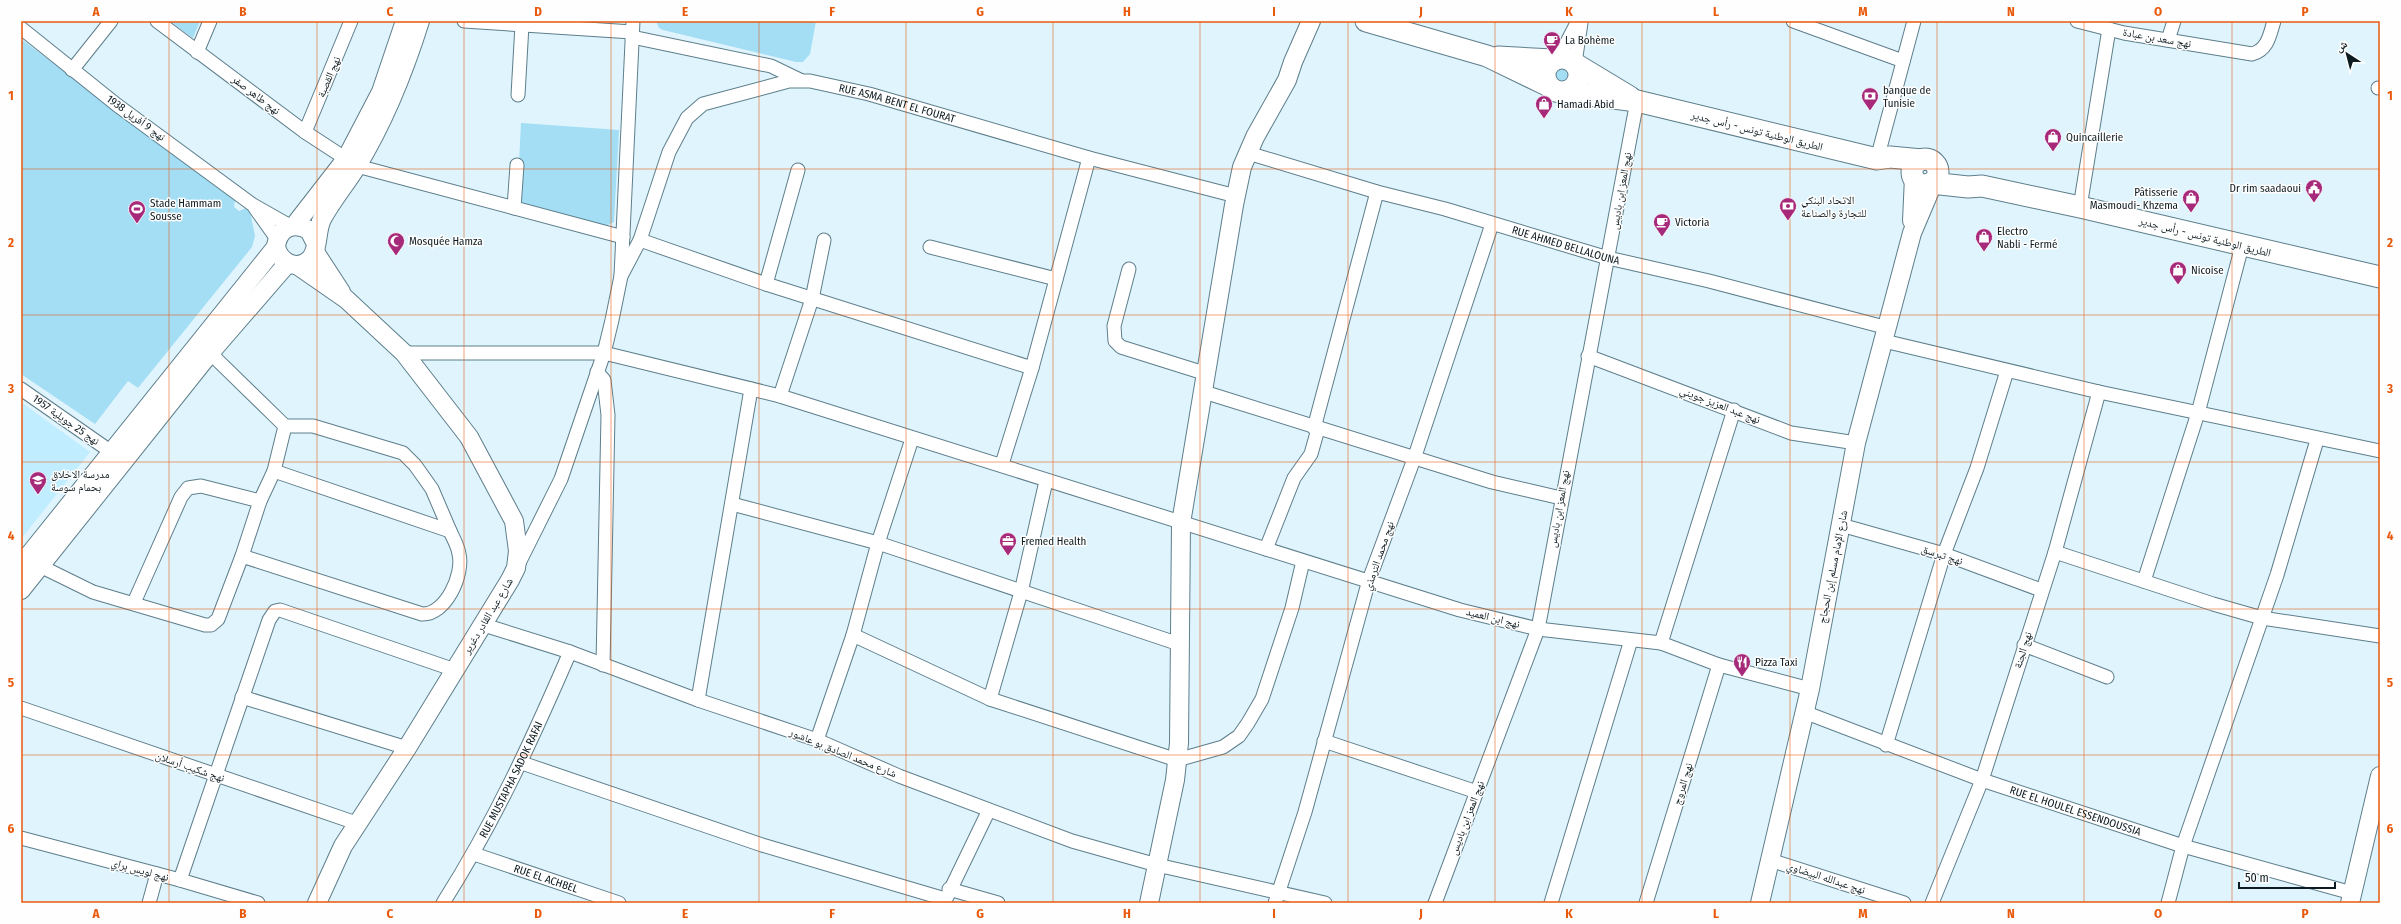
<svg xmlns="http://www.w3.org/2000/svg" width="2401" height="924" font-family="'Fira Sans Condensed','Noto Naskh Arabic',sans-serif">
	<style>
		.built { fill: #c0edff }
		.green { fill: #a3def5 }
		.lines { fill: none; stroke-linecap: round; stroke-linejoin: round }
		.street-casing { stroke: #5d7e8b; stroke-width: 15 }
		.secondary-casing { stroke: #5d7e8b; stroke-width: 20 }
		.primary-casing { stroke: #5d7e8b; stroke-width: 23 }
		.street { stroke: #fff; stroke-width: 13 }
		.secondary { stroke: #fff; stroke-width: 18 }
		.primary { stroke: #fff; stroke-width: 21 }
		.grid { fill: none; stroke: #e8590c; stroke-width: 1; stroke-opacity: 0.55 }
		.labels { text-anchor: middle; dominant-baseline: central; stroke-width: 3; stroke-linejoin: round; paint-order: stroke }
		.street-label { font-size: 11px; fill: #0d1a1f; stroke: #fefefe }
		.poi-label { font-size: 11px; fill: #0d1a1f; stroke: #fefefe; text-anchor: start }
		.neatline { fill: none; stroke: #e8590c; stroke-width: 1.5 }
		.grid-label { font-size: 13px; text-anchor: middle; font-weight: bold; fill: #e8590c }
	</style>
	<rect width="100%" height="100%" fill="#dff4fd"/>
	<path class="built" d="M21 402 90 452 21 539Z"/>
	<g class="green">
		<path d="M170 21H200L193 38Z"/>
		<path d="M656 21H816L810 54 803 62H796L663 30 659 28Z"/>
		<path d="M21 39 235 200 234 207 239 211 246 208 250 211 255 236 252 247 138 388 128 381 95 424 21 374Z"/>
		<circle cx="1563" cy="75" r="8"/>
		<path d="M521 123 619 130 614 222 606 226 517 202Z"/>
	</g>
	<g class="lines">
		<g class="street-casing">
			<g id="street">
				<path d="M157 21 305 132 357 166 623 237"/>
				<path d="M464 21 632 32"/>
				<path d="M1793 21 1903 61"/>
				<path d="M2077 21 2124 33 2252 54C2268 50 2270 34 2274 21"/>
				<path d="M21 28 117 105 253 205 290 226"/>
				<path d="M632 37 771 66 800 80"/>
				<path d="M2168 40 2174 21"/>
				<path d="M197 52 210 21"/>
				<path d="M1554 59 1566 44 1578 21"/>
				<path d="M1575 63 1581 23"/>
				<path d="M72 70 111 21"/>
				<path d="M2378 88H2380"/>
				<path d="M518 95 522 25"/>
				<path d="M305 132 351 21"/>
				<path id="s1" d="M1248 153 1377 192 1445 209 1608 258 1709 281 1888 328"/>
				<path d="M1877 159 1914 21"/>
				<path d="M2080 207 2109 29"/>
				<path d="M255 208 277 239"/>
				<path d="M514 208 517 165"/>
				<path d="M640 240 766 284 1032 368"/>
				<path d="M930 247 1056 279"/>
				<path d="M1129 269 1114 326 1115 341 1121 347 1207 374"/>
				<path id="s2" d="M621 276 640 240 669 152 687 118 703 104 789 81H810L869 94 1089 158 1236 196"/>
				<path d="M766 284 798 170"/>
				<path d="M1884 341 2099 392 2380 451"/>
				<path d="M404 353H604L780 396 1460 610 1538 629 1661 643 1719 665 1810 689"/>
				<path d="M1588 356 1791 433 1856 443"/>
				<path d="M597 372 604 380 608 415 603 665"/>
				<path d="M21 389 110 451"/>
				<path d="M1204 392 1492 482 1561 498"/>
				<path d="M780 396 812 299 824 240"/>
				<path d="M285 426H313L403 453 415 465 432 489 450 531"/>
				<path d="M1314 428 1377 192"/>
				<path d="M1002 464 1032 368 1089 158"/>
				<path d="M732 504 878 543 1179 644"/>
				<path d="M1841 525 1944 554 2041 590"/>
				<path d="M1266 549 1294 478 1311 454 1318 429"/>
				<path d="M2055 552 2213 604 2262 618 2380 636"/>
				<path d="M242 556 422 614C446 615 464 574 459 554 458 546 453 538 450 531L274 471"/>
				<path d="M519 563 561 479 604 353 612 320 621 276 633 21"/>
				<path d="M40 566 93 592 205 625H211L218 619 242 556 260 501 274 471 285 426 204 347"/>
				<path d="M2144 581 2198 413 2242 246"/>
				<path d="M136 598 181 497 188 488 201 486 260 501"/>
				<path d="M484 625 570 652 698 700 817 740 899 776 1072 841 1157 865 1325 903"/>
				<path d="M853 635 878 543 912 439"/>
				<path d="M1661 643 1734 410"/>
				<path d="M2024 645 2107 677"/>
				<path d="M242 697 407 748"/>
				<path d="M990 699 1021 592 1046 481"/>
				<path d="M698 700 751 389"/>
				<path d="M21 708 359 824"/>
				<path id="s3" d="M1804 712 1982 780 2183 846 2352 893"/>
				<path d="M817 740 853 635 990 699 1177 760 1223 747 1239 736 1248 723 1262 699 1292 608 1303 561"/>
				<path d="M1324 741 1477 792"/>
				<path d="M1886 745 1944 554 1977 468 2007 371"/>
				<path d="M522 763 762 845 945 899"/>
				<path d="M21 838 180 880 258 903"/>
				<path id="s4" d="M474 854 619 903"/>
				<path d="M1770 860 1904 903"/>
				<path d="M180 880 269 620 275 611 280 610 455 670"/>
				<path d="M949 889 998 903"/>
				<path d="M149 903 157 874"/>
				<path id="s5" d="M443 903C495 821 532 740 570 652"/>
				<path d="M944 903 988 812"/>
				<path d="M1275 903 1305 812 1369 580 1414 459 1492 224"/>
				<path d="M1435 903 1538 629 1637 101"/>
				<path d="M1551 903 1631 640"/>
				<path d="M1646 903 1719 665"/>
				<path d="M1932 903 1982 780 2055 552 2099 392"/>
				<path d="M2168 903 2183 846 2277 575 2317 440"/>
			</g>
		</g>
		<g class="secondary-casing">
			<g id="secondary">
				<path d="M1912 221 1914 177"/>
				<path d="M294 226 346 159 381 92 405 21"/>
				<path d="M316 244 309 230C292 221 278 229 276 247 280 262 297 272 310 259 319 250 316 231 322 219 332 200 346 184 357 166 385 120 404 72 420 21"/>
				<path d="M315 252 341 292"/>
				<path d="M297 265 346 299 404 353 469 437 514 521 518 551 516 568 510 580 407 748 343 846 317 903"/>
				<path d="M21 565 276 247"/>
				<path d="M21 590 210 353 287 264"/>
				<path d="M1149 903 1175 780 1179 743 1181 523 1234 205 1242 167 1255 137 1287 80 1293 62 1311 21"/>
				<path d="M1760 903 1810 689 1856 443 1912 233 1934 181"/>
				<path d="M2350 903 2380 776"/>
			</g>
		</g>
		<g class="primary-casing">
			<g id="primary">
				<path d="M1366 21 1487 56 1549 86"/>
				<path d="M1498 57 1553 60"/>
				<circle cx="1562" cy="75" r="17"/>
				<path d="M1577 65 1630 97"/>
				<path d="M1566 92 1637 101 1877 159 1890 157 1922 160"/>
				<circle cx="1925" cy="172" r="13"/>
				<path d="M1931 183 1968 187 1982 186 2080 207 2380 277"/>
			</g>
		</g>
		<use href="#street" class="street"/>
		<use href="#secondary" class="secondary"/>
		<use href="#primary" class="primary"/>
	</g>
	<path class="grid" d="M169 21V903M317 21V903M464 21V903M611 21V903M759 21V903M906 21V903M1053 21V903M1200 21V903M1348 21V903M1495 21V903M1642 21V903M1790 21V903M1937 21V903M2084 21V903M2232 21V903M21 169H2380M21 315H2380M21 462H2380M21 609H2380M21 755H2380"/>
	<defs>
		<g id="cafe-pin" transform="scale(0.9)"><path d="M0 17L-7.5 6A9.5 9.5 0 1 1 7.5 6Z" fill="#a6297a" stroke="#fefefe"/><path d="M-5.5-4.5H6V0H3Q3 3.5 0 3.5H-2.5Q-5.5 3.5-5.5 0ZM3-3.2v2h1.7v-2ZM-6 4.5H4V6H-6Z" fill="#fff"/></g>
		<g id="bank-pin" transform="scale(0.9)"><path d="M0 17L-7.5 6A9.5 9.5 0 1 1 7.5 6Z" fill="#a6297a" stroke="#fefefe"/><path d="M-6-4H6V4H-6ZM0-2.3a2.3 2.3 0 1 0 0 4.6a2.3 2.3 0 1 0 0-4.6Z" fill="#fff"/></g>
		<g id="shop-pin" transform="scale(0.9)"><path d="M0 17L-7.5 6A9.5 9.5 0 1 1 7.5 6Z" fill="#a6297a" stroke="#fefefe"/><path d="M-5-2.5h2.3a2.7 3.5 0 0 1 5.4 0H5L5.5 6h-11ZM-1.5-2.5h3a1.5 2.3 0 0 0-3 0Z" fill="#fff"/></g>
		<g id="civic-pin" transform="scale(0.9)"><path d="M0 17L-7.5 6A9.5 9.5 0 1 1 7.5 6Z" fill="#a6297a" stroke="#fefefe"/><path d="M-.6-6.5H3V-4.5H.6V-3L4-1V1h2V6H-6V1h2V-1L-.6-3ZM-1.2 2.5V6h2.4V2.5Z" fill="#fff"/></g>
		<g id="stadium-pin" transform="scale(0.9)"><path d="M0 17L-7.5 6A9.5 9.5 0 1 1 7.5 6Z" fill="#a6297a" stroke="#fefefe"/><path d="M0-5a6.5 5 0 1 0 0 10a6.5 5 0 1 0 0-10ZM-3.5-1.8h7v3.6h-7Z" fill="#fff"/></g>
		<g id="mosque-pin" transform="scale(0.9)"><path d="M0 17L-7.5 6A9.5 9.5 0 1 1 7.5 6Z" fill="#a6297a" stroke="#fefefe"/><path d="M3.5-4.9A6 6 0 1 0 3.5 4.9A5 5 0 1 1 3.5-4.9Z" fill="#fff"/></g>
		<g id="school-pin" transform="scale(0.9)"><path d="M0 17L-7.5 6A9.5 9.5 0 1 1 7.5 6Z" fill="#a6297a" stroke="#fefefe"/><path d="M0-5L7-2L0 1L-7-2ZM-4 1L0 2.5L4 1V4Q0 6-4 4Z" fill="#fff"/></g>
		<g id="office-pin" transform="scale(0.9)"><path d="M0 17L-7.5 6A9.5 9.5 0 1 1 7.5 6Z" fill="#a6297a" stroke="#fefefe"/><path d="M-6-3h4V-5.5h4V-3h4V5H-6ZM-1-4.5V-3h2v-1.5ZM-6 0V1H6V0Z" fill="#fff"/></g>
		<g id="restaurant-pin" transform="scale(0.9)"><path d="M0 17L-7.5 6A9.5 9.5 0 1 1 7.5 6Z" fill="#a6297a" stroke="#fefefe"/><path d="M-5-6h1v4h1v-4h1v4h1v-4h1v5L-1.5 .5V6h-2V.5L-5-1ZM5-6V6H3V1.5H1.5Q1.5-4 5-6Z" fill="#fff"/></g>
	</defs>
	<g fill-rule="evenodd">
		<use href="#cafe-pin" x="1552" y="40"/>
		<use href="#bank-pin" x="1870" y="96"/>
		<use href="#shop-pin" x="1544" y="104"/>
		<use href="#shop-pin" x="2053" y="137"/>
		<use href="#civic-pin" x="2314" y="188"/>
		<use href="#shop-pin" x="2191" y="198"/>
		<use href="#bank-pin" x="1788" y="206"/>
		<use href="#stadium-pin" x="137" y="209"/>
		<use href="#cafe-pin" x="1662" y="222"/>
		<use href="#shop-pin" x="1984" y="237"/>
		<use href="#mosque-pin" x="396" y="241"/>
		<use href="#shop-pin" x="2178" y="270"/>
		<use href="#school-pin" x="38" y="480"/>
		<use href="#office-pin" x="1008" y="541"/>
		<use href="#restaurant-pin" x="1742" y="662"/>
	</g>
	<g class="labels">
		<g class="street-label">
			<text transform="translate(2157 38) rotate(10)">نهج سعد بن عبادة</text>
			<text transform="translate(329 77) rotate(-67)">نهج القصبة</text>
			<text transform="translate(256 95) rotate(37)">نهج طاهر صفر</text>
			<text stroke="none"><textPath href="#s2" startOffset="393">RUE ASMA BENT EL FOURAT</textPath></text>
			<text transform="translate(136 118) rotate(36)">نهج 9 أفريل 1938</text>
			<text transform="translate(1757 131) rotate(14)">الطريق الوطنية تونس - رأس جدير</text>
			<text transform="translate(1621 191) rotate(-80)">نهج المعز ابن باديس</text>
			<text transform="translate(2205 237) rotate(14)">الطريق الوطنية تونس - رأس جدير</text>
			<text stroke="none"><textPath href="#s1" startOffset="331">RUE AHMED BELLALOUNA</textPath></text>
			<text transform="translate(1720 405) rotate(21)">نهج عبد العزيز جويني</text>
			<text transform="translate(66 420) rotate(35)">نهج 25 جويلية 1957</text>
			<text transform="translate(1559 509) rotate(-80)">نهج المعز ابن باديس</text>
			<text transform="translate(1942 555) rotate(18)">نهج تبرسق</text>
			<text transform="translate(1379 556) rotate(-71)">نهج محمد الترمذي</text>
			<text transform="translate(1833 567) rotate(-79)">شارع اﻹمام مسلم إبن الحجاج</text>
			<text transform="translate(488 616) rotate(-59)">شارع عبد القادر دغرير</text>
			<text transform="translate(1493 618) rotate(14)">نهج ابن العميد</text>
			<text transform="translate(2023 650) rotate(-73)">نهج الجنة</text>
			<text transform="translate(843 753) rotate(22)">شارع محمد الصادق بو عاشور</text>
			<text transform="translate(190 767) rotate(19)">نهج شكيب أرسلان</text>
			<text stroke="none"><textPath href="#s5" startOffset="141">RUE MUSTAPHA SADOK RAFAI</textPath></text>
			<text transform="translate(1683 784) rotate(-73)">نهج المروج</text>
			<text stroke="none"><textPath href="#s3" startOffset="289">RUE EL HOULEL ESSENDOUSSIA</textPath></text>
			<text transform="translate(1467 818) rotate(-69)">نهج المعز ابن باديس</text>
			<text transform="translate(140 870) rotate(15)">نهج لويس براي</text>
			<text stroke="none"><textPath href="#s4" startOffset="76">RUE EL ACHBEL</textPath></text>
			<text transform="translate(1826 878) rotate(18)">نهج عبدالله البيضاوي</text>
		</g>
		<g class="poi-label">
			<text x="1565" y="40">La Bohème</text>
			<text x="1883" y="90">banque de<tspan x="1883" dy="13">Tunisie</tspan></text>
			<text x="1557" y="104">Hamadi Abid</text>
			<text x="2066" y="137">Quincaillerie</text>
			<text x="2301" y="188" text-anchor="end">Dr rim saadaoui</text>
			<text x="2178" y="192" text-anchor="end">Pâtisserie<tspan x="2178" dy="13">Masmoudi- Khzema</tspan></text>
			<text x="1801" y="200">الاتحاد البنكي<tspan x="1801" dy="13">للتجارة والصناعة</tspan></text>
			<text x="150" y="203">Stade Hammam<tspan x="150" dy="13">Sousse</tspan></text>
			<text x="1675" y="222">Victoria</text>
			<text x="1997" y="231">Electro<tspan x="1997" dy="13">Nabli - Fermé</tspan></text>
			<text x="409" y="241">Mosquée Hamza</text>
			<text x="2191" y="270">Nicoise</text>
			<text x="51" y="474">مدرسة الاخلاق<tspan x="51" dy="13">بحمام سوسة</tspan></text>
			<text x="1021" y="541">Fremed Health</text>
			<text x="1755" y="662">Pizza Taxi</text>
		</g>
	</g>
	<rect width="2401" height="924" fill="none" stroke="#fefefe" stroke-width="44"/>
	<g transform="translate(2347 54) rotate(324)" stroke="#fefefe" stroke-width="3" paint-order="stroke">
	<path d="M0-3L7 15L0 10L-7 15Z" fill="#0d1a1f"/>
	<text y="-6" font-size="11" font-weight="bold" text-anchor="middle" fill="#0d1a1f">ش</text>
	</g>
	<path d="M2239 882v6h96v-6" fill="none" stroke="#0d1a1f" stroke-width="2"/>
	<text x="2245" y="882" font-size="12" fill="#0d1a1f" stroke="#fefefe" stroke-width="3" paint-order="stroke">50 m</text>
	<rect x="22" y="22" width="2357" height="880" class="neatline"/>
	<g class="grid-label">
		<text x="96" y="16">A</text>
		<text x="243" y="16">B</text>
		<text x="390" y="16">C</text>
		<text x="538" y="16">D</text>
		<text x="685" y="16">E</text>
		<text x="832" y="16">F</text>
		<text x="980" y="16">G</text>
		<text x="1127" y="16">H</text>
		<text x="1274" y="16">I</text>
		<text x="1421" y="16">J</text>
		<text x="1569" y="16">K</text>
		<text x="1716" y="16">L</text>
		<text x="1863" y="16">M</text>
		<text x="2011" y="16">N</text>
		<text x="2158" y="16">O</text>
		<text x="2305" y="16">P</text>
		<text x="11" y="100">1</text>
		<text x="2390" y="100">1</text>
		<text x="11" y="247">2</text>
		<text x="2390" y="247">2</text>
		<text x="11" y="393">3</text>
		<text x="2390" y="393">3</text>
		<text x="11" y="540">4</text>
		<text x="2390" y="540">4</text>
		<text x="11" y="687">5</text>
		<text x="2390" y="687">5</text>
		<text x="11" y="833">6</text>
		<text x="2390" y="833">6</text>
		<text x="96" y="918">A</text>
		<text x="243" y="918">B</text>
		<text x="390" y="918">C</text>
		<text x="538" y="918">D</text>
		<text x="685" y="918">E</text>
		<text x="832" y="918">F</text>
		<text x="980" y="918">G</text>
		<text x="1127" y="918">H</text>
		<text x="1274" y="918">I</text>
		<text x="1421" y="918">J</text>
		<text x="1569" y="918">K</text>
		<text x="1716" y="918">L</text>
		<text x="1863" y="918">M</text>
		<text x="2011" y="918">N</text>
		<text x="2158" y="918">O</text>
		<text x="2305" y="918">P</text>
	</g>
</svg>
